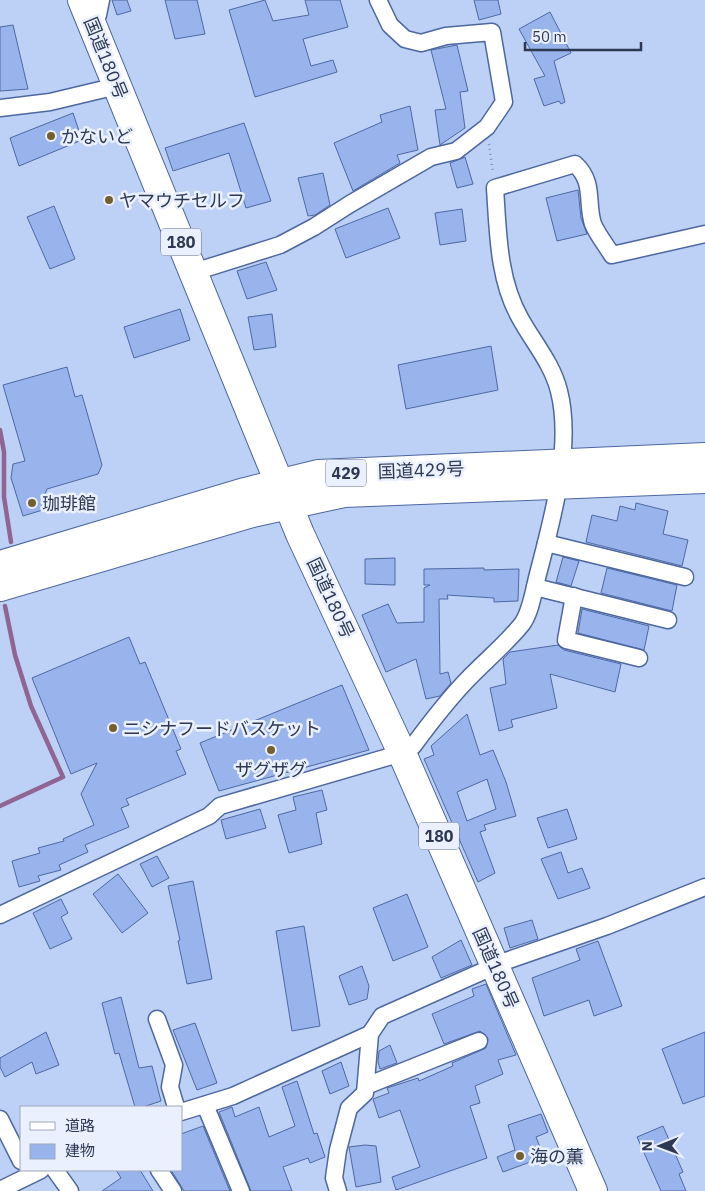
<svg xmlns="http://www.w3.org/2000/svg" width="705" height="1191" font-family="'IBM Plex Sans','Noto Sans JP',sans-serif">
	<style>
		.lines { fill: none; stroke-linecap: round; stroke-linejoin: round }
		.stream { stroke: #906593; stroke-width: 4.5 }
		.building { fill: #99b4ec; stroke: #4e69a2; fill-rule: evenodd }
		.street-casing { stroke: #4d67a0; stroke-width: 19 }
		.highway-casing { stroke: #4d67a0; stroke-width: 30 }
		.path { stroke: #8393b4; stroke-width: 2.5; stroke-dasharray: 1 4; stroke-linecap: butt }
		.street { stroke: #fff; stroke-width: 16 }
		.highway { stroke: #fff; stroke-width: 28 }
		.poi-dot { fill: #765f2f; stroke: #eaf0fe; stroke-width: 2 }
		.labels { text-anchor: middle; dominant-baseline: central; stroke-width: 5; stroke-linejoin: round; paint-order: stroke }
		.shield { fill: #eaf0fe; stroke: #667086; stroke-width: 1 }
		.shield-label { font-size: 16px; font-weight: bold; fill: #2d3953 }
		.street-label { font-size: 18px; fill: #2d3953; stroke: #eaf0fe }
		.poi-label { font-size: 18px; fill: #2d3953; stroke: #eaf0fe; text-anchor: start }
	</style>
	<rect width="100%" height="100%" fill="#bdd0f6"/>
	<g class="lines">
		<g class="stream">
			<path d="M0 430 4 452V497L11 542"/>
			<path d="M0 806 63 777 31 706 15 655 5 606"/>
		</g>
	</g>
	<g class="building">
		<path d="M112 0H127L131 11 117 15Z"/>
		<path d="M165 0H197L205 34 175 39Z"/>
		<path d="M265 0 273 21 309 15 305 0H340L348 27 303 39 311 66 333 60 337 72 255 97 229 10Z"/>
		<path d="M474 0H498L501 14 479 20Z"/>
		<path d="M550 12 571 53 554 61 565 102 561 104 559 101 544 106 534 79 545 76 519 29Z"/>
		<path d="M13 25 28 89 0 91V27Z"/>
		<path d="M457 45 468 91 460 92 465 128 440 145 435 110 446 109 431 50Z"/>
		<path d="M410 106 418 150 397 155 400 163 353 191 334 143 382 122 380 115Z"/>
		<path d="M73 113 82 140 19 166 10 138Z"/>
		<path d="M244 123 271 201 246 208 229 153 173 171 165 148Z"/>
		<path d="M465 157 473 184 457 188 450 163Z"/>
		<path d="M323 173 330 205 315 215 308 216 298 178Z"/>
		<path d="M578 190 581 218 587 234 557 241 546 198Z"/>
		<path d="M54 206 75 259 50 269 27 217Z"/>
		<path d="M388 208 400 238 346 258 335 229Z"/>
		<path d="M462 209 466 241 440 245 435 213Z"/>
		<path d="M266 262 277 290 247 299 237 271Z"/>
		<path d="M180 309 190 340 134 358 124 327Z"/>
		<path d="M272 314 276 347 254 350 248 317Z"/>
		<path d="M491 346 498 390 406 409 398 365Z"/>
		<path d="M67 367 75 397 82 395 102 465 98 474 47 489 43 499 46 509 23 516 11 478 13 464 25 461 3 385Z"/>
		<path d="M636 503 668 511 663 534 688 540 682 566 586 542 592 515 617 521 620 506 635 510Z"/>
		<path d="M563 557 579 561 571 586 556 582Z"/>
		<path d="M395 558V585L365 584V559Z"/>
		<path d="M484 568V570L519 569 518 601 494 602V598L447 595 448 599H439L440 674 448 672 451 683 440 696 426 699 416 659 386 672 362 615 388 604 397 623 424 622V588L430 585H424V569Z"/>
		<path d="M607 568 677 585 672 611 601 593Z"/>
		<path d="M582 609 649 626 644 650 578 633Z"/>
		<path d="M129 637 140 664 145 662 181 749 176 751 186 774 126 799 129 805 121 808 129 827 85 845 88 852 59 865 61 870 38 876 40 881 19 887 12 861 40 853 38 848 64 841 63 839 94 825 81 794 97 763 71 774 32 678Z"/>
		<path d="M558 645 564 650 621 664 615 692 550 674 557 708 511 720 513 727 499 731 490 688 506 684 503 659 510 652Z"/>
		<path d="M342 685 369 750 219 791 200 743Z"/>
		<path d="M467 714 480 755 493 750 506 782 516 816 484 825 486 830 480 832 495 873 478 882 424 759 434 755 431 746ZM487 779 496 809 467 821 457 792Z"/>
		<path d="M322 790 327 810 316 813 322 844 289 853 278 815 296 810 293 797Z"/>
		<path d="M260 809 266 828 226 839 221 820Z"/>
		<path d="M567 809 577 839 548 848 537 818Z"/>
		<path d="M561 852 568 873 582 868 590 888 558 899 541 859Z"/>
		<path d="M157 856 169 878 152 887 140 864Z"/>
		<path d="M118 874 148 913 122 933 93 894Z"/>
		<path d="M193 881 212 979 187 984 178 941 180 940 168 886Z"/>
		<path d="M407 894 428 947 393 961 373 908Z"/>
		<path d="M61 899 68 913 61 917 72 939 50 949 33 913Z"/>
		<path d="M532 920 538 939 510 948 504 928Z"/>
		<path d="M304 926 320 1026 292 1031 276 931Z"/>
		<path d="M461 940 472 965 441 978 432 957Z"/>
		<path d="M598 941 622 1006 594 1016 589 1000 544 1016 532 978 580 960 576 949Z"/>
		<path d="M362 966 369 986 367 999 349 1005 339 976Z"/>
		<path d="M486 984 516 1055 498 1060 503 1074 475 1086 480 1103 470 1106 487 1158 396 1190 392 1177 420 1167 400 1110 379 1118 373 1099 389 1093 387 1088 418 1078 419 1081 453 1066 452 1063 486 1048 488 1038 480 1031 444 1044 432 1014 474 996 472 989Z"/>
		<path d="M121 997 139 1068 152 1066 161 1101 143 1107H135L119 1053 115 1054 102 1003Z"/>
		<path d="M195 1023 217 1083 197 1090 173 1030Z"/>
		<path d="M46 1032 59 1065 36 1074 32 1062 5 1077 0 1067V1058Z"/>
		<path d="M705 1032V1096L683 1104 662 1049Z"/>
		<path d="M390 1045 397 1063 380 1069 378 1062 379 1051Z"/>
		<path d="M341 1062 349 1086 330 1094 322 1071Z"/>
		<path d="M297 1081 314 1134 317 1133 325 1157 310 1163 308 1158 283 1167 292 1191H251L219 1112 232 1107 235 1117 259 1107 269 1137 295 1126 282 1087Z"/>
		<path d="M541 1114 548 1132 536 1137 544 1157 503 1172 497 1157 515 1150 508 1125Z"/>
		<path d="M203 1126 230 1191H184L171 1170H181V1134Z"/>
		<path d="M663 1126 683 1172 679 1174 686 1191H661L637 1137Z"/>
		<path d="M365 1145 376 1146 381 1182 356 1187 349 1147Z"/>
		<path d="M116 1170H140L153 1191H102L121 1178Z"/>
	</g>
	<g class="lines">
		<g class="street-casing">
			<g id="street">
				<path d="M91 22 98 15 101 0"/>
				<path d="M0 108 50 102 117 86"/>
				<path d="M194 272 280 245 314 227 350 204 431 157 456 151 487 127 504 102 492 32 446 36 421 43 405 39 390 25 378 0"/>
				<path d="M546 543 685 577"/>
				<path d="M535 587 668 620"/>
				<path d="M574 596 566 640 639 658"/>
				<path d="M0 915 209 816 220 806 402 753 413 746C430 723 447 701 466 681 484 662 505 645 522 624 531 612 534 589 538 574 552 520 573 446 559 391 552 363 533 342 520 318 498 279 498 232 495 188L575 164C595 182 586 203 593 224 597 234 606 245 612 255L705 234"/>
				<path d="M157 1019 174 1065 170 1087 176 1107"/>
				<path d="M366 1086 479 1041"/>
				<path d="M205 1105 241 1191"/>
				<path d="M181 1112 233 1096 370 1034"/>
				<path d="M0 1119 21 1161"/>
				<path d="M55 1170 70 1191"/>
				<path d="M159 1170 173 1191"/>
				<path d="M0 1190 41 1170"/>
				<path d="M338 1191 334 1178 338 1150 349 1108 365 1093 370 1034 382 1016 506 961 607 926 705 887"/>
			</g>
		</g>
		<g class="highway-casing">
			<g id="highway">
				<path d="M82 0 300 534 402 753 593 1191"/>
				<path d="M0 565 245 492 318 474 705 457"/>
				<path d="M0 587 252 513 344 493 705 479"/>
			</g>
		</g>
		<path class="path" d="M489 144 493 173"/>
		<use href="#street" class="street"/>
		<use href="#highway" class="highway"/>
	</g>
	<g class="poi-dot">
		<circle cx="51" cy="136" r="5"/>
		<circle cx="109" cy="200" r="5"/>
		<circle cx="32" cy="503" r="5"/>
		<circle cx="113" cy="728" r="5"/>
		<circle cx="271" cy="750" r="5"/>
		<circle cx="520" cy="1156" r="5"/>
	</g>
	<g class="labels">
		<g class="shield">
			<rect x="161" y="228.5" width="40" height="27" rx="4"/>
			<rect x="326" y="459.5" width="40" height="27" rx="4"/>
			<rect x="419" y="822.5" width="40" height="27" rx="4"/>
		</g>
		<g class="shield-label">
			<text x="181" y="242">180</text>
			<text x="346" y="473">429</text>
			<text x="439" y="836">180</text>
		</g>
		<g class="street-label">
			<text transform="translate(106 58) rotate(68)">国道180号</text>
			<text transform="translate(421 470) rotate(-2)">国道429号</text>
			<text transform="translate(331 598) rotate(65)">国道180号</text>
			<text transform="translate(496 968) rotate(66)">国道180号</text>
		</g>
		<g class="poi-label">
			<text x="61" y="136">かないど</text>
			<text x="119" y="200">ヤマウチセルフ</text>
			<text x="42" y="503">珈琲館</text>
			<text x="123" y="728">ニシナフードバスケット</text>
			<text x="271" y="769" text-anchor="middle">ザグザグ</text>
			<text x="530" y="1156">海の薫</text>
		</g>
	</g>
	<rect x="20" y="1106" width="162" height="65" fill="#eaf0fe" stroke="#9ea7ba"/>
	<rect x="30" y="1122" width="25" height="8" fill="#ffffff" stroke="#9ea7ba"/>
	<text x="65" y="1131" font-size="15" fill="#2d3953">道路</text>
	<rect x="30" y="1144" width="25" height="15" fill="#99b4ec" stroke="#9ea7ba"/>
	<text x="65" y="1156" font-size="15" fill="#2d3953">建物</text>
	<g transform="translate(660 1146) rotate(269)" stroke="#eaf0fe" stroke-width="4" paint-order="stroke">
	<path d="M0-4L9 19L0 12L-9 19Z" fill="#2d3953"/>
	<text y="-8" font-size="14" font-weight="bold" text-anchor="middle" fill="#2d3953">N</text>
	</g>
	<path d="M525 42v8h116v-8" fill="none" stroke="#2d3953" stroke-width="2.5"/>
	<text x="532" y="42" font-size="15" fill="#2d3953" stroke="#eaf0fe" stroke-width="4" paint-order="stroke">50 m</text>
</svg>
